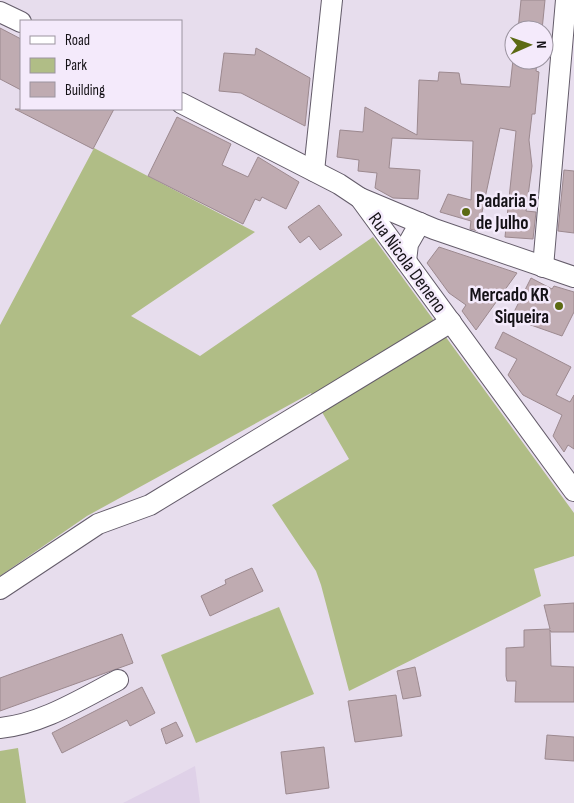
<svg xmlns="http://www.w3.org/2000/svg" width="574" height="803" font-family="'Sofia Sans Condensed',sans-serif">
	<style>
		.built { fill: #dfd1e8 }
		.green { fill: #b0bd86 }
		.building { fill: #bfabb1; stroke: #9c898f }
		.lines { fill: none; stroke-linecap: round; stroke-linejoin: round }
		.minor-casing { stroke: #645c6a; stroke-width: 22 }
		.minor { stroke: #fff; stroke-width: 20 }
		.poi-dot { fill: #5c6a13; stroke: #f4eafb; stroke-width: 2 }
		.labels { text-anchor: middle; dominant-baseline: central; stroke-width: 5; stroke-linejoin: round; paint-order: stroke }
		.poi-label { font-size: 19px; font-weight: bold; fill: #151217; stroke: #f4eafb; text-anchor: start }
		.street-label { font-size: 19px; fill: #151217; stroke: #f4eafb }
	</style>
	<rect width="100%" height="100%" fill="#e7dded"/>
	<path class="built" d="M195 766 200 803H123L178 775Z"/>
	<g class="green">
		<path d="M94 148 255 232 131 316 200 356 373 237 574 513V556L534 569 541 596 349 691 321 585 316 571 272 505 349 459 311 393 87 516 0 576V325Z"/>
		<path d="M279 607 314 694 196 743 161 655Z"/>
		<path d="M18 748 26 803H0V751Z"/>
	</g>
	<g class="building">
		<path d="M521 0H545L542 30H518Z"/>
		<path d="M0 28 21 39V90L0 79Z"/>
		<path d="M256 48 310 78 305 126 241 93 219 91 224 53 255 55Z"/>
		<path d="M513 60 537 61 536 71 539 72 535 114H532L529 140 532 166 526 211 536 212 533 239 505 237 516 131 500 128 478 231 470 229 471 221 440 212 448 194 471 200 473 141 392 138 389 168 420 170 418 199 393 198 375 188 377 173 358 171 359 160 337 157 340 130 363 132 365 107 417 135 419 80 438 81 439 72 459 73 461 84 510 87Z"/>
		<path d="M15 109H114L93 149Z"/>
		<path d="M177 117 231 144 222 165 248 177 258 157 299 182 286 209 262 197 260 201 255 199 243 224 148 176Z"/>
		<path d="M564 170 574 171V233L558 231Z"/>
		<path d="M319 205 342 235 320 250 309 236 300 243 288 227Z"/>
		<path d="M439 247 517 273 476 330 462 311 466 305 449 293 427 263Z"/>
		<path d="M531 278 552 289 554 286 574 292V312L562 336 511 318Z"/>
		<path d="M503 332 571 367 556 395 570 402 574 395V449L568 445 564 452 553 436 562 415 523 395 508 375 517 359 495 348Z"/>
		<path d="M252 568 263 591 210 616 201 596 226 584 225 580Z"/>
		<path d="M574 603V632H551L550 630 551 666 574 667V702H515L516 681H507L506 676V648L524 647V630L550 629 544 605Z"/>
		<path d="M122 634 133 663 0 711V678Z"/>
		<path d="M415 667 421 696 403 699 397 671Z"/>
		<path d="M142 687 155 713 130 726 127 720 62 753 52 733Z"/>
		<path d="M396 695 402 736 355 742 348 701Z"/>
		<path d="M176 722 183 736 166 744 161 729Z"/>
		<path d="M547 735 574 737V761L545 759Z"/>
		<path d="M324 747 329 788 286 794 281 752Z"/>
	</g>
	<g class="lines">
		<g class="minor-casing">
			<g id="minor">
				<path d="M0 12 21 22"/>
				<path d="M181 103 339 184 360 198 574 491"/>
				<path d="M314 171 332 0"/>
				<path d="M360 198 434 229 574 277"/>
				<path d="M406 261 408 244 420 223"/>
				<path d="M543 267 566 0"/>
				<path d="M0 589 98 524 150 505 451 322"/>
				<path d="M0 728C42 724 81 699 118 680"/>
			</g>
		</g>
		<use href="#minor" class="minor"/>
	</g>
	<g class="poi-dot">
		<circle cx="466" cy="212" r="5"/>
		<circle cx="559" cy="306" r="5"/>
	</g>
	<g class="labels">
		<g class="poi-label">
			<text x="476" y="201">Padaria 5<tspan x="476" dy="22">de Julho</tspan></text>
			<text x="549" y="295" text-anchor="end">Mercado KR<tspan x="549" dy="22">Siqueira</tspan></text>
		</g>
		<g class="street-label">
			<text transform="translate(407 263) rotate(54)">Rua Nicola Deneno</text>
		</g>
	</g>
	<rect x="20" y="20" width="162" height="90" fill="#f4eafb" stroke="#9b94a0"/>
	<rect x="30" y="36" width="25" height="8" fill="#ffffff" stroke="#9b94a0"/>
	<text x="65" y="45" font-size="15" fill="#151217">Road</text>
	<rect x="30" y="58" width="25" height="15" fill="#b0bd86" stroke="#9b94a0"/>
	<text x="65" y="70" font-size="15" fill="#151217">Park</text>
	<rect x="30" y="82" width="25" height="15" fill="#bfabb1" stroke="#9b94a0"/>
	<text x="65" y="95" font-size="15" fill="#151217">Building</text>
	<g transform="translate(529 45) rotate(88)"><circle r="24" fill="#f4eafb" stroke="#9b94a0"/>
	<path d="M0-4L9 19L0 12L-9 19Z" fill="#5c6a13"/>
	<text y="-8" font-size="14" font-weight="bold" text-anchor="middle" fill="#151217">N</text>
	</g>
</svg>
